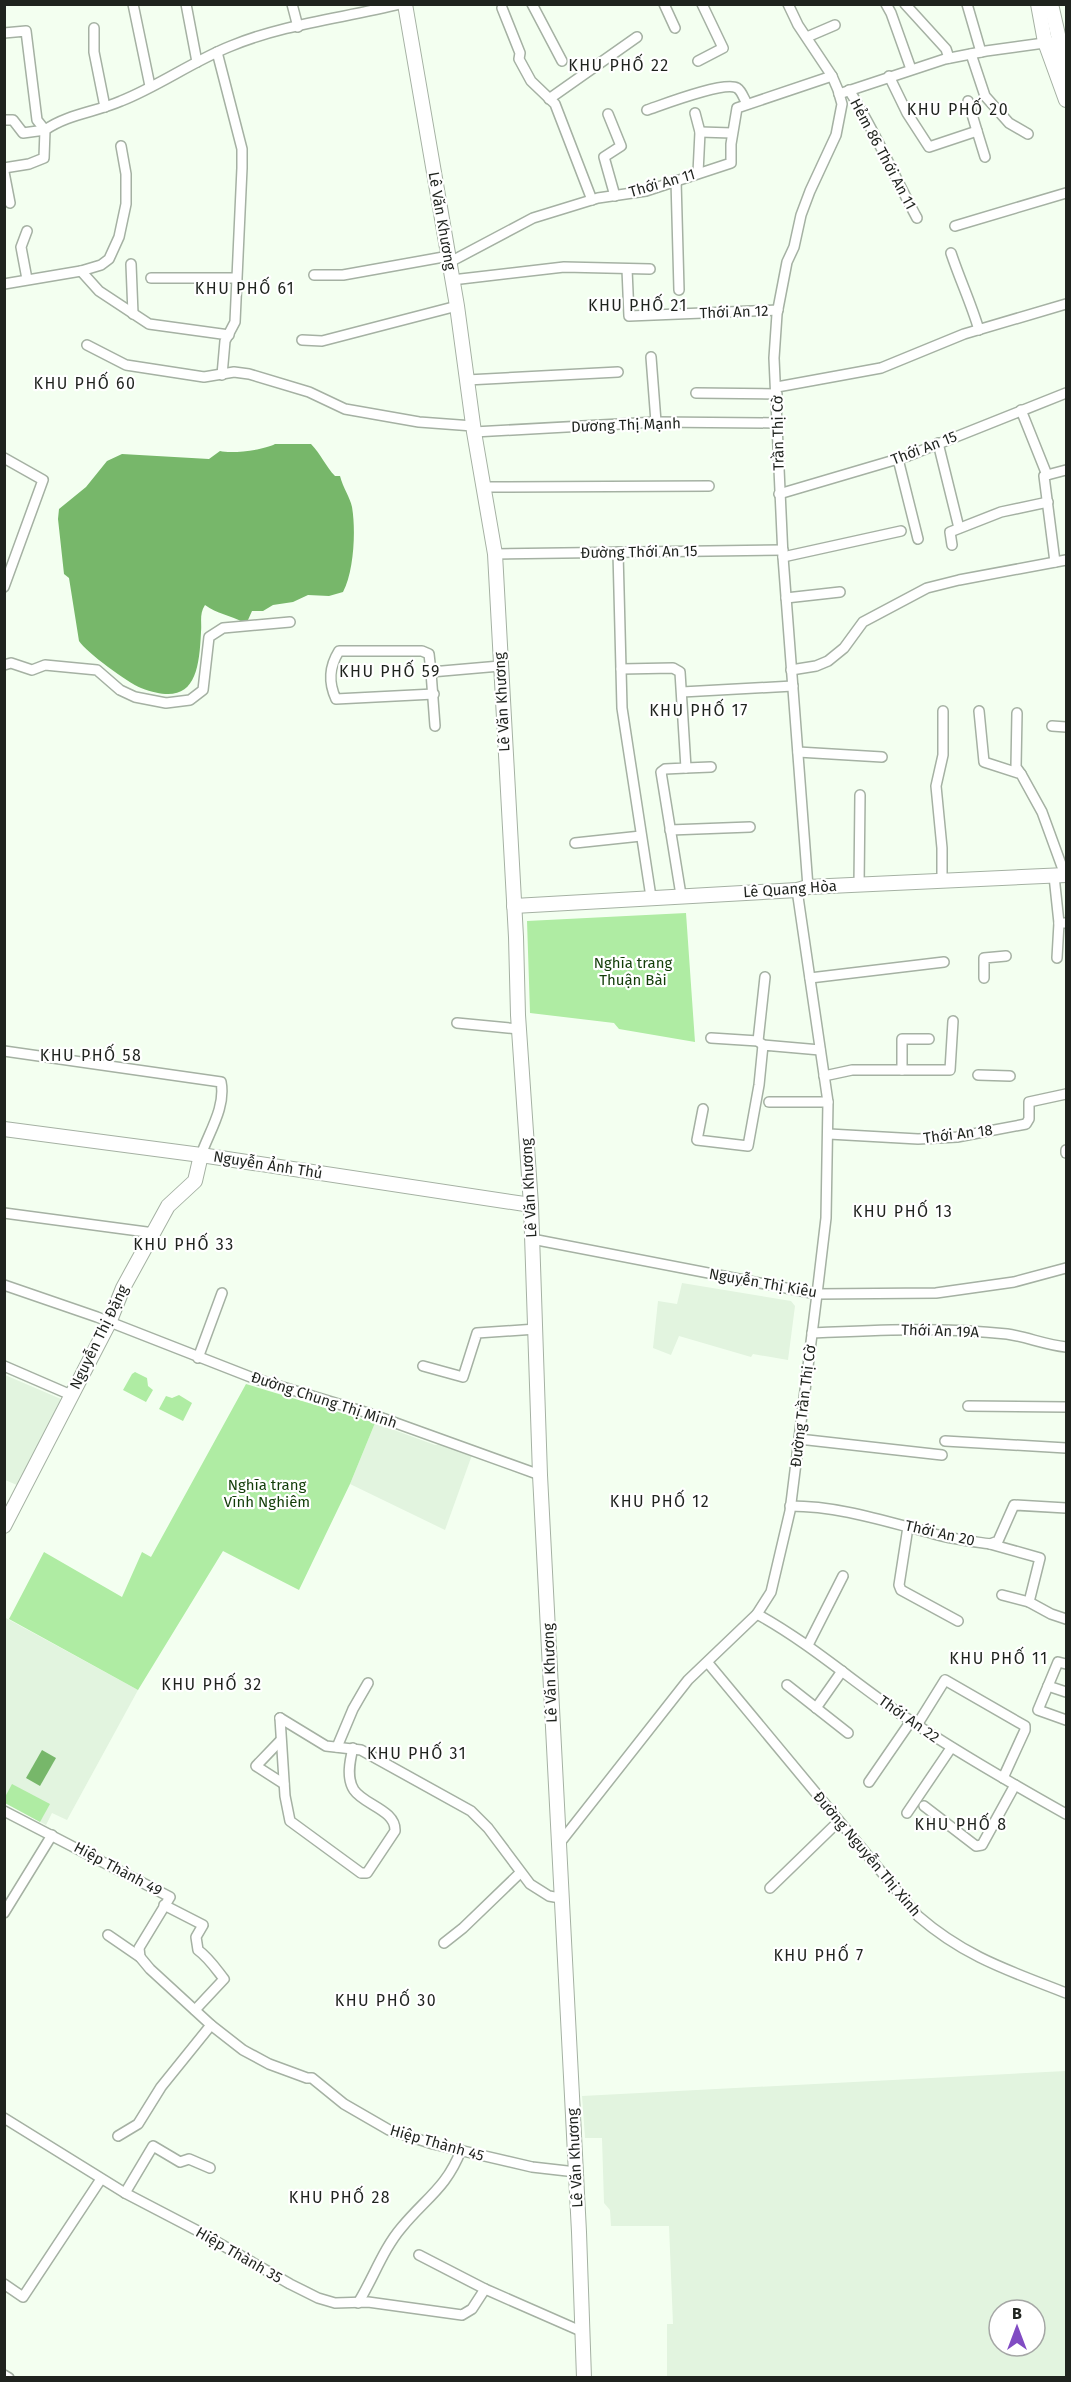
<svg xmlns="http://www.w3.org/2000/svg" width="1071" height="2382" font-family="'Fira Sans',sans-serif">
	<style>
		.built { fill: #e2f4df; fill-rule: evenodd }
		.green { fill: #afeca3 }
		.water { fill: #77b76a }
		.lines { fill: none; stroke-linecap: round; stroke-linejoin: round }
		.street-casing { stroke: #a5b1a3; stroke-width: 12 }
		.secondary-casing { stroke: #a5b1a3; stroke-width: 16 }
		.street { stroke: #fff; stroke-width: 9 }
		.secondary { stroke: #fff; stroke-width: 14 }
		.labels { text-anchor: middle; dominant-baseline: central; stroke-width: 4.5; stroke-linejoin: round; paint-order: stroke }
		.street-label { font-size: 15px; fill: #1f231e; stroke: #fff }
		.park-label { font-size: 15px; fill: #123d08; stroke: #fff }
		.neighbourhood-label { font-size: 16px; letter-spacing: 1.5px; fill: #1f231e; stroke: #fff }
	</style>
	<rect width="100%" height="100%" fill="#f3fff0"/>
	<g class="built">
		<path d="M682 1283 791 1301 795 1306 788 1360 753 1354 751 1357 679 1336 671 1355 653 1348 658 1301 677 1304Z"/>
		<path d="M5 1375 61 1399 17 1485 5 1480Z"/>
		<path d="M375 1423 435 1445 442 1444 472 1455 445 1530 350 1484Z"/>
		<path d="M4 1617 138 1690 67 1820 52 1813 46 1825 5 1803Z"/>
		<path d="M1066 2071V2377H667V2324H673L669 2226H611L610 2210 604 2203 602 2138H585L582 2096ZM999 2310H1035V2346H999Z"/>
	</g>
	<g class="green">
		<path d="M686 913 695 1042 619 1029 614 1023 530 1013 527 921Z"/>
		<path d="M135 1372 147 1378 148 1386 153 1390 146 1402 123 1390 132 1374Z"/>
		<path d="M246 1384 375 1423 350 1484 299 1590 223 1551 138 1690 9 1619 44 1552 122 1597 142 1552 151 1557Z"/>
		<path d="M179 1395 192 1403 183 1421 159 1409 166 1396 172 1398Z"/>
		<path d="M12 1784 50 1804 40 1822 5 1803V1797Z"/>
	</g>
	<g class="water">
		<path d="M275 444H311C321 454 326 467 335 476H340C343 488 350 497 352 507 356 530 354 571 343 592L329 596 308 595 293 602 273 605 263 611H252L248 620 243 622C230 615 217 614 205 605 199 614 202 623 201 632 199 676 193 708 141 688 128 683 86 652 79 641L69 578 64 574 58 519 59 509 86 487 107 461 122 454 209 459 220 451C232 454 264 450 275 444Z"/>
		<path d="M42 1750 56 1758 40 1786 26 1778Z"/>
	</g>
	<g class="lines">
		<g class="street-casing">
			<g id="street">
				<path d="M133 4 150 86"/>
				<path d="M186 4 197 62"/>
				<path d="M292 4 298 27"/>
				<path d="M532 4 562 61"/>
				<path d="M664 4 675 28"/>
				<path d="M788 4 798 25 832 76 838 90 842 104 836 135 810 191 801 215 794 247 787 262 777 314 774 358 783 557 808 887"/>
				<path d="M886 4 891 13 911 69"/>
				<path d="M905 4 946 49 949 58"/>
				<path d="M967 4 981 52"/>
				<path d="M502 8 520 53 519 59 531 81 555 104 592 200"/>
				<path d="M94 28V52L105 107"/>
				<path d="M4 33 26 31 37 120 45 130 23 133 13 120H4"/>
				<path d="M807 37 835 25"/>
				<path d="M217 52 242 149V168L235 322 225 341 222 375"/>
				<path d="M971 54 985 96 1009 123 1028 134"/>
				<path d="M698 61 723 48 702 4"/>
				<path d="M889 76 907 113 929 147 977 131 985 157"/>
				<path d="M849 90C875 131 894 176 917 218"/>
				<path d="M839 94 945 59 986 51 1066 40"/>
				<path d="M549 99 637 37"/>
				<path d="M968 101 977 131"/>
				<path d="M647 110C662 105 724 81 737 88 742 91 744 99 747 104"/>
				<path d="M695 113 700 132 698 173"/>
				<path d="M608 114 621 146 604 157 615 196"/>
				<path d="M700 132 732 133"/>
				<path d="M4 168 29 164 44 158 45 130C68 114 96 112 121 101 159 86 193 61 231 46 284 24 344 18 400 4"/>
				<path d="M4 172 10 203"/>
				<path d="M676 180 679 290"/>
				<path d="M955 226 1066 193"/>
				<path d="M27 231 21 247 27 279"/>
				<path d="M951 253C960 280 971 303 979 330"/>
				<path d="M450 262 533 218 598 198 646 191 731 163V144L737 108 832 76"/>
				<path d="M131 264 133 314"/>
				<path d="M627 269 629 316 778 310"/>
				<path d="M81 271 99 291 149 324 229 335"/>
				<path d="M314 275H343L449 256"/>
				<path d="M151 278H235"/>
				<path d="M452 280 564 267 650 269"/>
				<path d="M4 284 81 271 101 265 109 259 119 237 126 204V174L121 146"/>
				<path d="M302 340 322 341 457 306"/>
				<path d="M87 345 126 365 204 377 234 372 249 374 309 392 345 409 419 422 473 426"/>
				<path d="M651 357 656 422"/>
				<path d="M467 380 618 372"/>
				<path d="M777 387 881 368 964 334 1066 304"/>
				<path d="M696 393 777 394"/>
				<path d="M1021 410 1047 475"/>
				<path d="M474 432 656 422 778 423"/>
				<path d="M938 443 959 528"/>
				<path d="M4 458 43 480 4 587"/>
				<path d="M898 459 918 539"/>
				<path d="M1047 475 1044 476 1055 562"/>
				<path d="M1047 475 1066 470"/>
				<path d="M483 487 709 486"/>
				<path d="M779 494 908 456 1066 393"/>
				<path d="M952 545 950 532 1001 512 1048 502"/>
				<path d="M618 552 622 708 651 897"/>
				<path d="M495 554 783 550"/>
				<path d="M783 557 901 531"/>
				<path d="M786 598 840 592"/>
				<path d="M4 665 11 663 32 670 45 665 97 670 120 690 135 697 166 703 190 700 203 690 209 637 223 628 290 622"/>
				<path d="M621 669 673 668 680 672 686 768 665 769 661 772 681 895"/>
				<path d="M791 670 816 666 828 661 844 648 863 622 927 588 959 580 1066 560"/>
				<path d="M431 672 435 726"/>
				<path d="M682 692 793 686"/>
				<path d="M434 694 336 699C328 682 329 667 339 651H422L429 654 431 672 500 666"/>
				<path d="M979 711 984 762 1021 774 1042 812 1065 875"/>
				<path d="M1017 713 1016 767 1021 774"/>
				<path d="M1052 726 1066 727"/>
				<path d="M798 752 882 757"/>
				<path d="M686 768 711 767"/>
				<path d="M670 830 750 827"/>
				<path d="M575 843 641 836"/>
				<path d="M1054 876 1059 923H1066"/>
				<path d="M942 881V848L936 786 943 755V711"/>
				<path d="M859 885 860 795"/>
				<path d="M1057 958 1059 923"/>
				<path d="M810 978 944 962"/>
				<path d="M984 978V958L1006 956"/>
				<path d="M457 1023 519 1029"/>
				<path d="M711 1038 758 1041"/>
				<path d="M763 1045 758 1041 765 977"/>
				<path d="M4 1051 221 1082C226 1107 209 1132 201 1155"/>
				<path d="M902 1070V1039H929"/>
				<path d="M978 1075 1010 1076"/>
				<path d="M824 1076 852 1070H950L953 1021"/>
				<path d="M769 1102H828"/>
				<path d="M703 1109 697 1140 748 1146 759 1085 763 1045 820 1050"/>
				<path d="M829 1134 918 1139 957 1137 1026 1124 1029 1119V1102L1066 1094"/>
				<path d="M1066 1150V1153"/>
				<path d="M4 1213 154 1233"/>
				<path d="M532 1239 817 1294 936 1293 1014 1282 1066 1268"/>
				<path d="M4 1285 97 1317 253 1378 368 1413 540 1475"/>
				<path d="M812 1333C877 1330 943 1327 1007 1334 1027 1337 1046 1345 1066 1347"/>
				<path d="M198 1358 222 1293"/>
				<path d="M4 1366 71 1395"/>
				<path d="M423 1366 463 1377 477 1333 536 1329"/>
				<path d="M968 1406 1066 1407"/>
				<path d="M799 1439 942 1455"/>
				<path d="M945 1441 1066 1448"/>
				<path d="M790 1506C839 1506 884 1521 931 1533 950 1539 970 1541 990 1544L998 1541 1014 1505 1066 1508"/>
				<path d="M908 1527 899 1585 901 1590 958 1621"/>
				<path d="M990 1544 1040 1558 1029 1602 1051 1614 1066 1619"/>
				<path d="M1002 1595 1029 1602"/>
				<path d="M757 1614C808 1642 851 1680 899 1713 953 1750 1009 1782 1066 1814"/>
				<path d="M808 1645 843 1576"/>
				<path d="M708 1663 918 1916C965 1957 1010 1971 1066 1993"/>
				<path d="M1066 1664 1058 1662 1038 1710 1066 1720"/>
				<path d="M787 1685 848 1733"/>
				<path d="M1048 1686 1066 1692"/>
				<path d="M816 1708 842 1671"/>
				<path d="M280 1718 285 1796 290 1821 361 1873H367L395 1831C396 1810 364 1805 354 1790 346 1778 350 1760 353 1748"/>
				<path d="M280 1718 326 1746 361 1750 471 1811 488 1828 530 1884 549 1896 560 1898"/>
				<path d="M917 1725 945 1680 1025 1726V1730L1003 1778"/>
				<path d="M280 1741 256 1766 284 1784"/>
				<path d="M337 1747 353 1709 368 1683"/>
				<path d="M869 1782 911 1721"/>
				<path d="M924 1806 976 1846 982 1845 1015 1785"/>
				<path d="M4 1811 170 1897 139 1948 140 1957"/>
				<path d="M907 1813 951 1748"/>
				<path d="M559 1844 688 1680 757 1614 771 1592 790 1511 817 1294 826 1218 828 1102 797 890"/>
				<path d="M770 1888 839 1821"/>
				<path d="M164 1905 203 1925 196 1937 198 1950C209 1958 216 1969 224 1979L195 2010"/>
				<path d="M4 1913 52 1835"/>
				<path d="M108 1935 140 1957 150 1969 211 2025 243 2050 269 2064 307 2078H312L344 2104 389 2130 433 2144 532 2167 576 2172"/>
				<path d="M444 1943 463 1928 520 1873"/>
				<path d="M4 2118 125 2193 196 2230 290 2284 318 2298 335 2303 368 2302 462 2315 472 2309 485 2289"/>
				<path d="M118 2136 138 2124 161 2087 211 2025"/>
				<path d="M125 2193 153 2146 180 2162 189 2159 210 2168"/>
				<path d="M419 2255 485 2289 583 2332"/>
				<path d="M4 2284 23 2297 101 2179"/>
				<path d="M358 2303C373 2279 383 2249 402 2227 426 2198 447 2187 461 2150"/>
				<path d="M4 2375 9 2378"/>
			</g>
		</g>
		<g class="secondary-casing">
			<g id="secondary">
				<path d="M405 4 457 306 474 432 495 554 516 937 518 1015 531 1205 540 1475 579 2232 584 2378"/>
				<path d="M1038 4 1045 42 1066 100"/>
				<path d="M1051 4 1066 70"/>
				<path d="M514 906 797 890 808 887 1066 875"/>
				<path d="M4 1129 201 1155 531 1205"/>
				<path d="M4 1526 109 1323 123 1288 168 1206 195 1181 201 1155"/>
			</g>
		</g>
		<use href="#street" class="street"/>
		<use href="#secondary" class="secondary"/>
	</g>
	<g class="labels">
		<g class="street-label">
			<text transform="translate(883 154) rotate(62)">Hẻm 86 Thới An 11</text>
			<text transform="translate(662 183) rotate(-16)">Thới An 11</text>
			<text transform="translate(442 221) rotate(80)">Lê Văn Khương</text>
			<text transform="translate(734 312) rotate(-2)">Thới An 12</text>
			<text transform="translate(626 425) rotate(-2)">Dương Thị Mạnh</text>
			<text transform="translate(778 433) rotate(-91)">Trần Thị Cờ</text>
			<text transform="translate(924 448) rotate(-21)">Thới An 15</text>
			<text transform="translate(639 552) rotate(-1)">Đường Thới An 15</text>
			<text transform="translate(502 702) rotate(-93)">Lê Văn Khương</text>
			<text transform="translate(790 889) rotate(-4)">Lê Quang Hòa</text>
			<text transform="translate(958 1134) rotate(-7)">Thới An 18</text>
			<text transform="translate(268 1165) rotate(9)">Nguyễn Ảnh Thủ</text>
			<text transform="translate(529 1188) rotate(-93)">Lê Văn Khương</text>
			<text transform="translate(763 1283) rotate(10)">Nguyễn Thị Kiêu</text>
			<text transform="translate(940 1331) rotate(2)">Thới An 19A</text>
			<text transform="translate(99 1337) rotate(-64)">Nguyễn Thị Đặng</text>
			<text transform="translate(324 1400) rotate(18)">Đường Chung Thị Minh</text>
			<text transform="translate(803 1406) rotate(-83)">Đường Trần Thị Cờ</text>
			<text transform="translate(940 1533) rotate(13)">Thới An 20</text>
			<text transform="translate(550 1673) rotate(-92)">Lê Văn Khương</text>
			<text transform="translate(909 1719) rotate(35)">Thới An 22</text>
			<text transform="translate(867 1854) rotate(50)">Đường Nguyễn Thị Xinh</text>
			<text transform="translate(118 1869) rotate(28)">Hiệp Thành 49</text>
			<text transform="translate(437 2143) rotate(16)">Hiệp Thành 45</text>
			<text transform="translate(575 2158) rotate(-93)">Lê Văn Khương</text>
			<text transform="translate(239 2255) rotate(30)">Hiệp Thành 35</text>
		</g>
		<g class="park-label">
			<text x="633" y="963">Nghĩa trang<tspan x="633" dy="17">Thuận Bài</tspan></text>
			<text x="267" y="1485">Nghĩa trang<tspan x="267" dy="17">Vĩnh Nghiêm</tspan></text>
		</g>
		<g class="neighbourhood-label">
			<text x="619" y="65">KHU PHỐ 22</text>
			<text x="958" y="109">KHU PHỐ 20</text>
			<text x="245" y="288">KHU PHỐ 61</text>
			<text x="638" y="305">KHU PHỐ 21</text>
			<text x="85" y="383">KHU PHỐ 60</text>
			<text x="390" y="671">KHU PHỐ 59</text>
			<text x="699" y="710">KHU PHỐ 17</text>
			<text x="91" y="1055">KHU PHỐ 58</text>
			<text x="903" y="1211">KHU PHỐ 13</text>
			<text x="184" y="1244">KHU PHỐ 33</text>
			<text x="660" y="1501">KHU PHỐ 12</text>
			<text x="999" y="1658">KHU PHỐ 11</text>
			<text x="212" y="1684">KHU PHỐ 32</text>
			<text x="417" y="1753">KHU PHỐ 31</text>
			<text x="961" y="1824">KHU PHỐ 8</text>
			<text x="819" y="1955">KHU PHỐ 7</text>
			<text x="386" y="2000">KHU PHỐ 30</text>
			<text x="340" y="2197">KHU PHỐ 28</text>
		</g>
	</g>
	<rect width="1071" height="2382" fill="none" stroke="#1f231e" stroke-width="12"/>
	<g transform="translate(1017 2328)"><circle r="28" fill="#ffffff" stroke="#a5a7a5" stroke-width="1.5"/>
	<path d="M0-4.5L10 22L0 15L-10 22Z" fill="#814cc3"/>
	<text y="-9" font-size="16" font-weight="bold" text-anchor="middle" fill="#1f231e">B</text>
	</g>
</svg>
